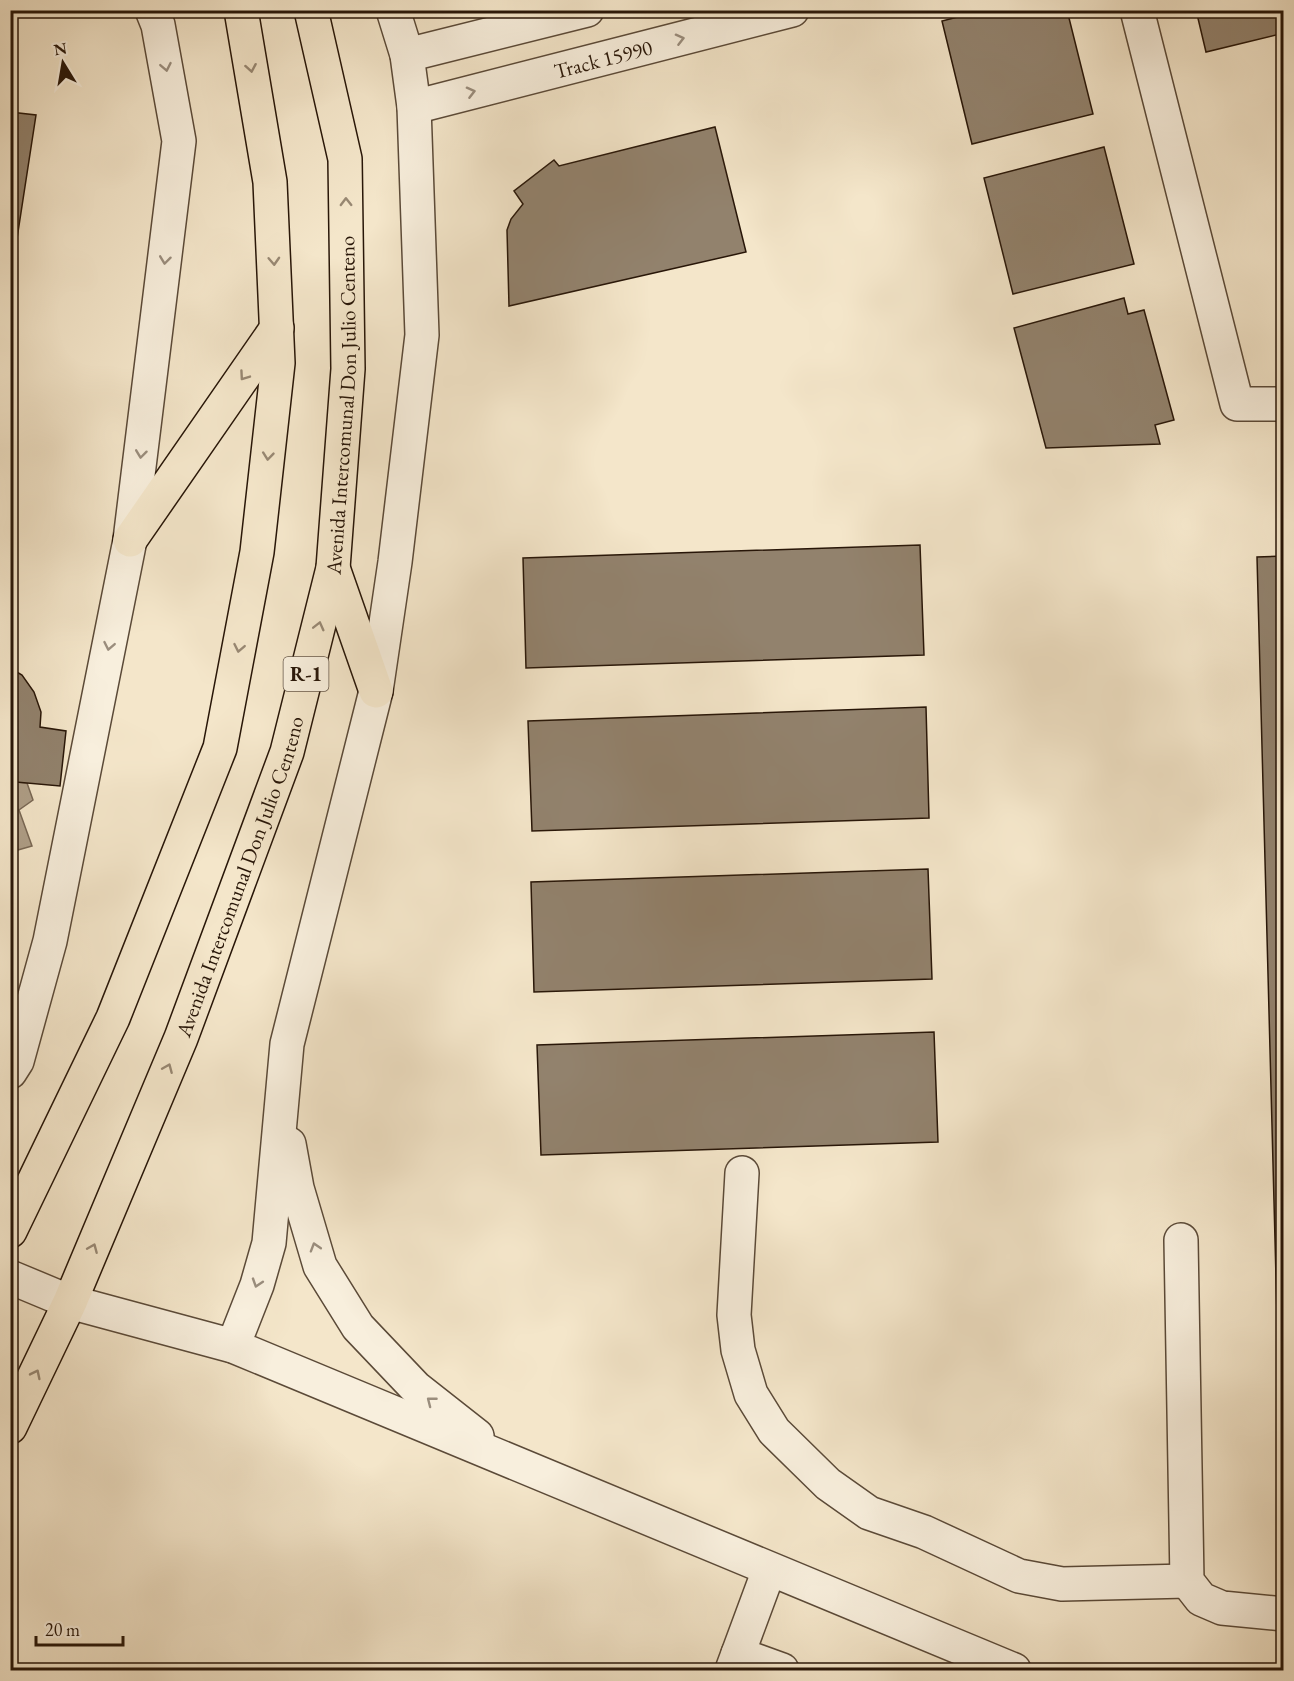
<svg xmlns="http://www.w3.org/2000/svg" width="1294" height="1681" font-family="'EB Garamond',serif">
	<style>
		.water { fill: #af9f88; stroke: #796855; stroke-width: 1.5 }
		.building { fill: #92826d; stroke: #281608; stroke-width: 1.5 }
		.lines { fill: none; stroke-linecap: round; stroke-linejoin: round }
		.minor-casing { stroke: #5b4a38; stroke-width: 36 }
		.major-casing { stroke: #281608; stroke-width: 36 }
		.minor { stroke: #f8efdd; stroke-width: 33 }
		.major { stroke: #f4e6ca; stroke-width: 33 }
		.oneway { stroke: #9a8d7d }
		.oneway2 { stroke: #988873 }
		.labels { text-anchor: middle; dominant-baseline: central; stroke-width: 4.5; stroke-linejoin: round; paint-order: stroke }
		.shield { fill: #f8efdd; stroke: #665748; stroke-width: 1.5 }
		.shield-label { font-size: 20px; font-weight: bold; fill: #281608 }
		.street-label { font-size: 21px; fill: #281608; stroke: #f8efdd }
	</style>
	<rect width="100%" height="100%" fill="#f4e6ca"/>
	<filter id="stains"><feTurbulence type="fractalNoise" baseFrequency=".00333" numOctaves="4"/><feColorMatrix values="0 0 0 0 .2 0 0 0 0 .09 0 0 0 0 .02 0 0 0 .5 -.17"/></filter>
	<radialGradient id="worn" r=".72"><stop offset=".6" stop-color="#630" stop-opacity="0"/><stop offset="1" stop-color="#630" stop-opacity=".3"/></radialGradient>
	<path class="water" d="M16 782 27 783 33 800 19 810 32 846 11 852V788Z"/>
	<g class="building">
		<path d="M985 10H1067L1093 114 972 144 942 21Z"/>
		<path d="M1196 10H1284V33L1206 52Z"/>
		<path d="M10 112 36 115 10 284Z"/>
		<path d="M715 127 746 252 509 306 507 230 511 219 523 204 514 191 554 160 559 166Z"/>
		<path d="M1104 147 1134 264 1013 294 984 178Z"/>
		<path d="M1124 298 1128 314 1144 310 1174 420 1155 425 1160 444 1046 448 1014 328Z"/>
		<path d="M920 545 924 655 526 668 523 558Z"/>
		<path d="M1284 556V1543H1283L1257 557Z"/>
		<path d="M10 668 22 675 34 692 41 712 40 727 66 731 60 786 16 782 10 788Z"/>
		<path d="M926 707 929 818 532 831 528 721Z"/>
		<path d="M928 869 932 979 534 992 531 882Z"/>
		<path d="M934 1032 938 1142 541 1155 537 1045Z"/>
	</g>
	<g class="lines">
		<g class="minor-casing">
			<g id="minor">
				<path d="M1137 10 1237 404H1284"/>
				<path d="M407 55 587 10"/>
				<path id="s1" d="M414 107 792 10"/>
				<path d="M10 1072 17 1061 50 941 130 540 179 141 158 25 152 10"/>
				<path d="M289 1144 297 1188 320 1266 358 1327 416 1388 477 1436"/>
				<path d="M742 1173 734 1315 738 1350 751 1394 774 1431 828 1484 869 1513 924 1532 1019 1576 1062 1584 1187 1581"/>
				<path d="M1181 1240 1187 1581 1201 1599 1222 1608 1284 1614"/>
				<path d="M10 1277 70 1302 233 1346 1014 1670"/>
				<path d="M233 1346 257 1285 269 1243 287 1044 376 691 395 562 422 335 414 107 407 55 393 10"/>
				<path d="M738 1654 782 1670"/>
				<path d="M732 1670 769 1570"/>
			</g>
		</g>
		<g class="major-casing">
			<g id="major">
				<path d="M130 540 277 328"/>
				<path d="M333 568 376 691"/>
				<path d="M10 1231 113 1018 220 748 257 552 278 363 270 182 241 10"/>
				<path id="s2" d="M10 1427 70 1302 181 1038 287 752 333 568 348 369 345 159 311 10"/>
			</g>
		</g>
		<use href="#minor" class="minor"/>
		<use href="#major" class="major"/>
	</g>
	<defs><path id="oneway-chevron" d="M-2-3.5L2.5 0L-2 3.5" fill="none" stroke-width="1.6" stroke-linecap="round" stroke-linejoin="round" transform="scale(1.5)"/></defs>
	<g class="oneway">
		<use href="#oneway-chevron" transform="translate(680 39) rotate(-14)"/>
		<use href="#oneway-chevron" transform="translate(166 67) rotate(79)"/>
		<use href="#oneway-chevron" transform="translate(471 92) rotate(-14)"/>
		<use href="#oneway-chevron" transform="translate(165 260) rotate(97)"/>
		<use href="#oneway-chevron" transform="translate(141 454) rotate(97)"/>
		<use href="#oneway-chevron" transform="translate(109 646) rotate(101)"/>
		<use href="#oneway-chevron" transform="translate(315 1247) rotate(-107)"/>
		<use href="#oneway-chevron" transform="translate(257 1283) rotate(108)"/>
		<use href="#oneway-chevron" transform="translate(431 1401) rotate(-142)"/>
	</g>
	<g class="oneway2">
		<use href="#oneway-chevron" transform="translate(251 68) rotate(80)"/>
		<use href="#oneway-chevron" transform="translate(346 202) rotate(-91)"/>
		<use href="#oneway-chevron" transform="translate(274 261) rotate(87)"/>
		<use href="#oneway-chevron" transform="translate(244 376) rotate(125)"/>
		<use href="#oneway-chevron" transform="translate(268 456) rotate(96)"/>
		<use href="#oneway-chevron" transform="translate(319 626) rotate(-76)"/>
		<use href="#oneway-chevron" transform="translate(239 648) rotate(101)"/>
		<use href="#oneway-chevron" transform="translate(168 1068) rotate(-67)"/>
		<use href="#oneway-chevron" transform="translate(93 1248) rotate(-67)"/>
		<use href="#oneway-chevron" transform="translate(36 1374) rotate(-64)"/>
	</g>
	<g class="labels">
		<rect class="shield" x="283.5" y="657" width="45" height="34" rx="4.5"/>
		<g class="shield-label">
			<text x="306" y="674">R-1</text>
		</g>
		<g class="street-label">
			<text stroke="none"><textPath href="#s1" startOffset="195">Track 15990</textPath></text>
			<text stroke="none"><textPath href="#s2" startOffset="1083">Avenida Intercomunal Don Julio Centeno</textPath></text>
			<text stroke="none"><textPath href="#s2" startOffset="597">Avenida Intercomunal Don Julio Centeno</textPath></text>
		</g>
	</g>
	<rect width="1294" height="1681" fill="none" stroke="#f4e6ca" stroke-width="36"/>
	<rect x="12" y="12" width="1270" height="1657" fill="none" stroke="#281608" stroke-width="3"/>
	<rect x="18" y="18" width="1258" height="1645" fill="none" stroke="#281608" stroke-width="1.5"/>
	<g transform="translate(63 63) rotate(349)" stroke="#f8efdd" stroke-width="4.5" paint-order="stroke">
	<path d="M0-4.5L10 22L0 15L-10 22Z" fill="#281608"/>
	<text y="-9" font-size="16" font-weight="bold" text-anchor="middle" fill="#281608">N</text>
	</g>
	<path d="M36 1636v9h87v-9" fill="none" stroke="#281608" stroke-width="3"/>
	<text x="45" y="1636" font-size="18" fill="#281608" stroke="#f8efdd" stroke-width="4.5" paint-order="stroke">20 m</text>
	<rect width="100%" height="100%" filter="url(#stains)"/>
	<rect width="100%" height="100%" fill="url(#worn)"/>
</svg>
